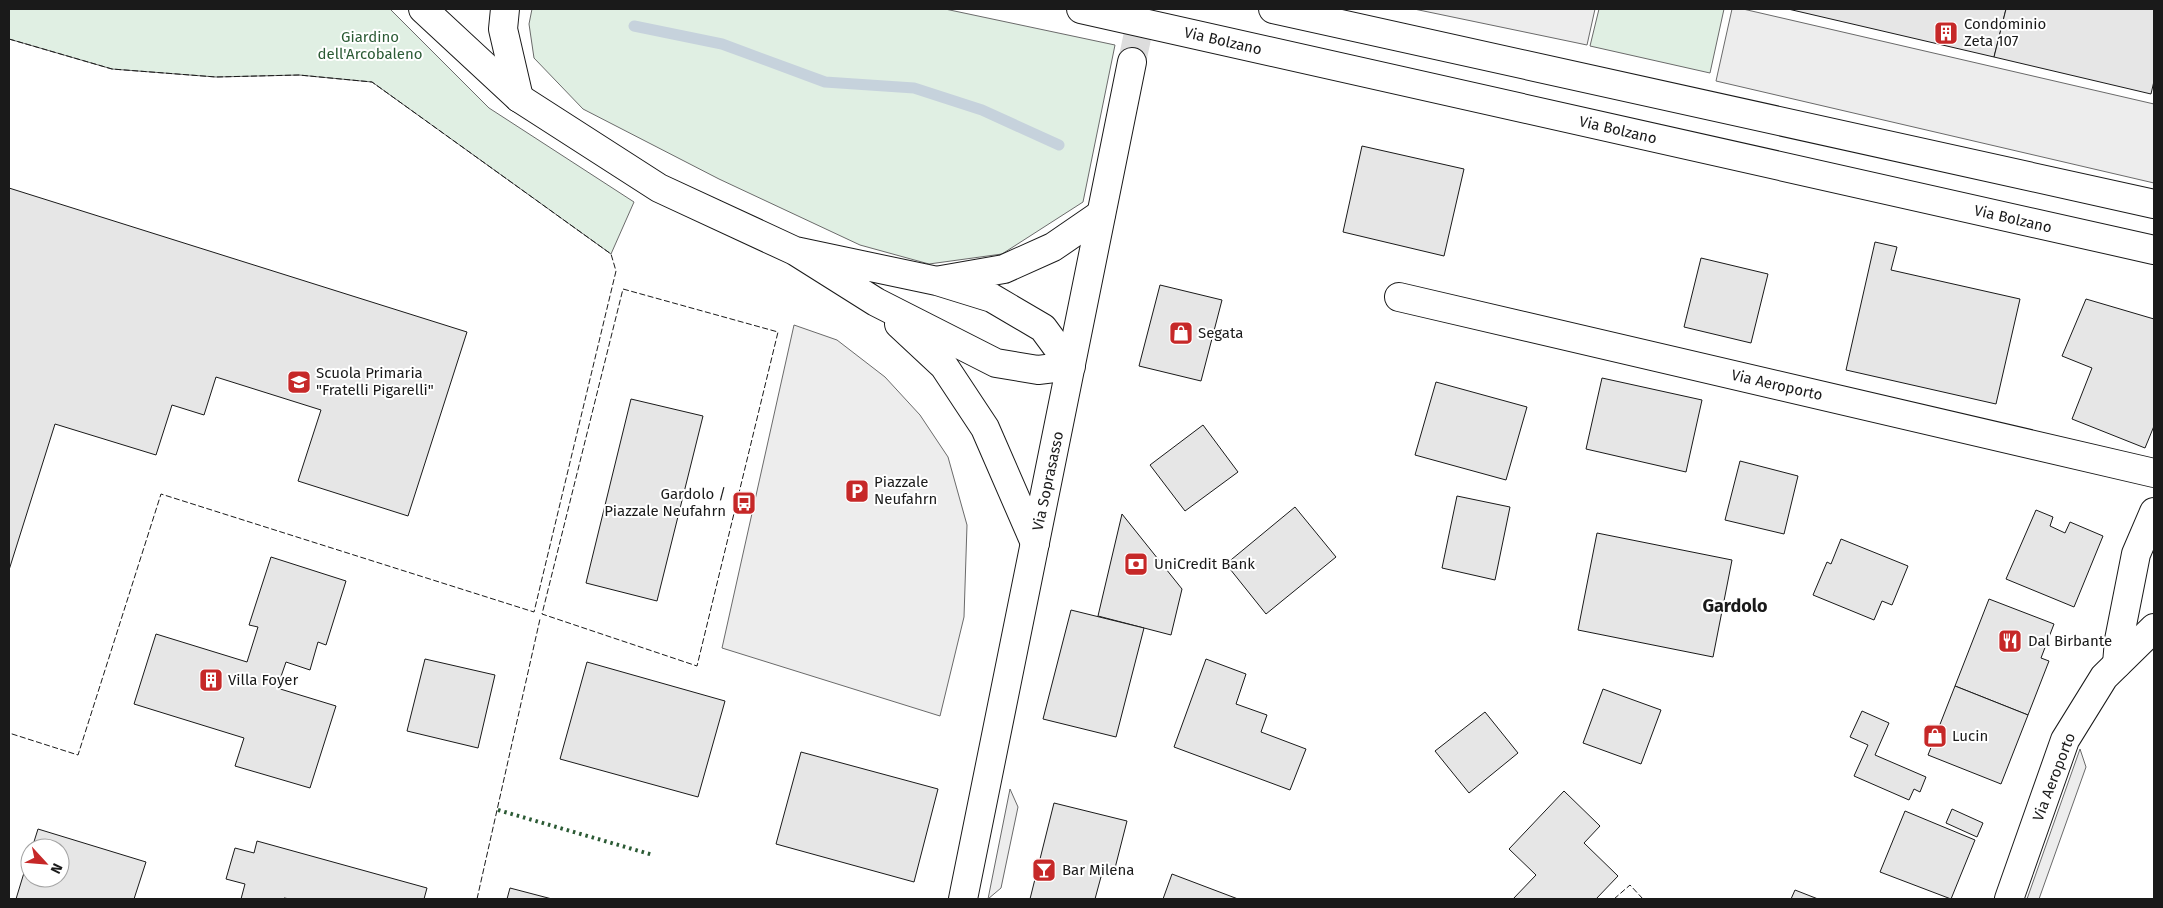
<svg xmlns="http://www.w3.org/2000/svg" width="2163" height="908" font-family="'Fira Sans',sans-serif">
	<style>
		.green { fill: #e0efe3; stroke: #6a6a6a }
		.parking { fill: #ededed; stroke: #6a6a6a }
		.lines { fill: none; stroke-linecap: round; stroke-linejoin: round }
		.stream { stroke: #c6d2dc; stroke-width: 11 }
		.building { fill: #e6e6e6; stroke: #1a1a1a }
		.tertiary-tunnel { stroke: #ddd; stroke-width: 28; stroke-dasharray: 28 14; stroke-linecap: butt }
		.minor-casing { stroke: #1a1a1a; stroke-width: 30 }
		.tertiary-casing { stroke: #1a1a1a; stroke-width: 30 }
		.secondary-casing { stroke: #1a1a1a; stroke-width: 30 }
		.minor { stroke: #fff; stroke-width: 28 }
		.tertiary { stroke: #fff; stroke-width: 28 }
		.secondary { stroke: #fff; stroke-width: 28 }
		.hedge { stroke: #2b5a34; stroke-width: 4; stroke-dasharray: 2.5 4; stroke-linecap: butt }
		.fence { stroke: #1a1a1a; stroke-width: 1; stroke-dasharray: 6 2.5; stroke-linecap: butt }
		.labels { text-anchor: middle; dominant-baseline: central; stroke-width: 4; stroke-linejoin: round; paint-order: stroke }
		.poi-label { font-size: 15px; fill: #1a1a1a; stroke: #fff; text-anchor: start }
		.park-label { font-size: 15px; fill: #2b5a34; stroke: #fff }
		.street-label { font-size: 15px; fill: #1a1a1a; stroke: #fff }
		.quarter-label { font-size: 18px; font-weight: bold; fill: #1a1a1a; stroke: #fff }
	</style>
	<rect width="100%" height="100%" fill="#fff"/>
	<g class="green">
		<path d="M9 9H390L489 108 634 202 611 254 372 82 299 75 216 77 112 69 9 39Z"/>
		<path d="M532 9H945L1115 45 1083 202 1002 254 929 264 860 245 719 179 583 109 534 58 529 24Z"/>
		<path d="M1599 9H1724L1710 73 1590 46Z"/>
	</g>
	<g class="parking">
		<path d="M1414 9H1595L1587 45Z"/>
		<path d="M1732 9H1743L2154 104V183L1716 81Z"/>
		<path d="M794 325 837 340 885 377 920 415 948 457 967 525 964 617 940 716 722 648Z"/>
		<path d="M2080 749 2086 767 2039 899H2027Z"/>
		<path d="M1010 789 1018 807 1001 888 988 899Z"/>
	</g>
	<g class="lines">
		<path class="stream" d="M634 26 722 44 825 82 914 88 982 110 1059 145"/>
	</g>
	<g class="building">
		<path d="M1788 9H2006L1994 57Z"/>
		<path d="M2006 9H2154V81L2151 94 1994 57Z"/>
		<path d="M1362 146 1464 169 1444 256 1343 232Z"/>
		<path d="M9 188 467 332 408 516 298 481 321 410 216 377 204 415 172 405 156 455 55 424 9 570Z"/>
		<path d="M1875 242 1897 247 1891 270 2020 299 1996 404 1846 370Z"/>
		<path d="M1701 258 1768 274 1751 343 1684 327Z"/>
		<path d="M1160 285 1222 300 1201 381 1139 366Z"/>
		<path d="M2086 299 2154 319V426L2145 448 2072 419 2092 368 2062 356Z"/>
		<path d="M1602 378 1702 400 1686 472 1586 449Z"/>
		<path d="M1436 382 1527 407 1506 480 1415 455Z"/>
		<path d="M631 399 703 416 657 601 586 583Z"/>
		<path d="M1203 425 1238 472 1185 511 1150 465Z"/>
		<path d="M1740 461 1798 476 1784 534 1725 520Z"/>
		<path d="M1457 496 1510 507 1495 580 1442 568Z"/>
		<path d="M1295 507 1336 557 1266 614 1226 564Z"/>
		<path d="M2036 510 2053 517 2050 526 2065 533 2070 522 2103 536 2074 607 2006 579Z"/>
		<path d="M1122 514 1182 589 1171 635 1098 616Z"/>
		<path d="M1597 533 1732 560 1713 657 1578 630Z"/>
		<path d="M1841 539 1908 566 1892 605 1882 601 1874 620 1813 595 1827 562 1831 564Z"/>
		<path d="M271 557 346 581 326 645 318 642 310 670 286 662 277 688 336 706 310 788 235 766 244 738 134 704 156 634 247 662 258 627 249 625Z"/>
		<path d="M1989 599 2054 624 2041 658 2049 661 2028 715 1955 686Z"/>
		<path d="M1071 610 1144 628 1116 737 1043 719Z"/>
		<path d="M425 659 495 675 478 748 407 731Z"/>
		<path d="M1206 659 1246 674 1236 704 1267 715 1261 732 1306 749 1290 790 1174 747Z"/>
		<path d="M587 662 725 701 698 797 560 759Z"/>
		<path d="M1955 686 2028 715 2001 784 1928 755Z"/>
		<path d="M1603 689 1661 710 1641 764 1583 743Z"/>
		<path d="M1862 711 1889 723 1875 755 1926 777 1920 792 1914 789 1909 800 1854 776 1868 745 1850 737Z"/>
		<path d="M1485 712 1518 753 1469 793 1435 751Z"/>
		<path d="M801 752 938 789 914 882 776 844Z"/>
		<path d="M1564 791 1600 826 1584 843 1618 876 1596 899H1513L1536 875 1509 849Z"/>
		<path d="M1054 803 1127 821 1113 876 1102 873 1095 899H1030Z"/>
		<path d="M1952 809 1983 823 1977 837 1946 823Z"/>
		<path d="M1905 811 1975 840 1951 899 1880 872Z"/>
		<path d="M38 829 146 862 134 899H16L30 853V878H60V848H32Z"/>
		<path d="M257 841 427 888 424 899H290L284 898 283 899H241L245 884 226 879 235 848 254 853Z"/>
		<path d="M1172 874 1238 899H1163Z"/>
		<path d="M510 888 552 899H507Z"/>
		<path d="M1795 890 1818 899H1791Z"/>
	</g>
	<g class="lines">
		<path class="tertiary-tunnel" d="M1132 62 1143 9"/>
		<g class="minor-casing">
			<g id="minor">
				<path d="M1399 297 2154 473"/>
				<path d="M2117 664 2119 640 2136 554 2154 512"/>
				<path d="M2009 899 2065 740 2104 677 2154 628"/>
			</g>
		</g>
		<g class="tertiary-casing">
			<path id="tertiary" d="M963 899 1132 62"/>
		</g>
		<g class="secondary-casing">
			<g id="secondary">
				<path d="M423 9 519 98 659 188 795 251 876 302 996 363 1038 370 1071 366 1043 328 992 298 937 281 795 251"/>
				<path d="M505 9 503 29 519 98"/>
				<path d="M1081 9 2154 250"/>
				<path d="M1273 9 2154 204"/>
				<path d="M941 280 1004 269 1053 247 1101 214"/>
				<path d="M899 324 944 366 985 428 1035 543"/>
			</g>
		</g>
		<use href="#minor" class="minor"/>
		<use href="#tertiary" class="tertiary"/>
		<use href="#secondary" class="secondary"/>
		<path class="hedge" d="M498 810 653 855"/>
		<g class="fence">
			<path d="M9 39 112 69 216 77 299 75 372 82 611 254 616 271 534 612 161 494 78 755 9 733"/>
			<path d="M623 289 778 332 697 666 542 614Z"/>
			<path d="M477 899 540 619"/>
			<path d="M1614 899 1630 885 1643 899"/>
		</g>
	</g>
	<defs>
		<g id="building-square" transform="scale(1.25)"><rect x="-9" y="-9" width="18" height="18" rx="4" fill="#c62828" stroke="#fff"/><path d="M-4-6H4V6H1V3H-1V6H-4ZM-2.5-4.3h1.7v1.8h-1.7ZM.8-4.3h1.7v1.8H.8ZM-2.5-1h1.7V.8h-1.7ZM.8-1h1.7V.8H.8Z" fill="#fff"/></g>
		<g id="shop-square" transform="scale(1.25)"><rect x="-9" y="-9" width="18" height="18" rx="4" fill="#c62828" stroke="#fff"/><path d="M-5-2.5h2.3a2.7 3.5 0 0 1 5.4 0H5L5.5 6h-11ZM-1.5-2.5h3a1.5 2.3 0 0 0-3 0Z" fill="#fff"/></g>
		<g id="school-square" transform="scale(1.25)"><rect x="-9" y="-9" width="18" height="18" rx="4" fill="#c62828" stroke="#fff"/><path d="M0-5L7-2L0 1L-7-2ZM-4 1L0 2.5L4 1V4Q0 6-4 4Z" fill="#fff"/></g>
		<g id="parking-square" transform="scale(1.25)"><rect x="-9" y="-9" width="18" height="18" rx="4" fill="#c62828" stroke="#fff"/><path d="M-3.5-5.5H1a3.5 3.5 0 0 1 0 7H-1V5.5H-3.5ZM-1-3.4V-.6H.8a1.4 1.4 0 0 0 0-2.8Z" fill="#fff"/></g>
		<g id="bus-square" transform="scale(1.25)"><rect x="-9" y="-9" width="18" height="18" rx="4" fill="#c62828" stroke="#fff"/><path d="M-5-6H5V4H4V6H2V4H-2V6H-4V4H-5ZM-3.5-4V0h7V-4ZM-3.5 1.2v1.5H-2V1.2ZM2 1.2v1.5H3.5V1.2Z" fill="#fff"/></g>
		<g id="bank-square" transform="scale(1.25)"><rect x="-9" y="-9" width="18" height="18" rx="4" fill="#c62828" stroke="#fff"/><path d="M-6-4H6V4H-6ZM0-2.3a2.3 2.3 0 1 0 0 4.6a2.3 2.3 0 1 0 0-4.6Z" fill="#fff"/></g>
		<g id="restaurant-square" transform="scale(1.25)"><rect x="-9" y="-9" width="18" height="18" rx="4" fill="#c62828" stroke="#fff"/><path d="M-5-6h1v4h1v-4h1v4h1v-4h1v5L-1.5 .5V6h-2V.5L-5-1ZM5-6V6H3V1.5H1.5Q1.5-4 5-6Z" fill="#fff"/></g>
		<g id="bar-square" transform="scale(1.25)"><rect x="-9" y="-9" width="18" height="18" rx="4" fill="#c62828" stroke="#fff"/><path d="M-6-5H6L.8 .8V4.5H3.5V6h-7V4.5H-.8V.8Z" fill="#fff"/></g>
	</defs>
	<g fill-rule="evenodd">
		<use href="#building-square" x="1946" y="33"/>
		<use href="#shop-square" x="1181" y="333"/>
		<use href="#school-square" x="299" y="382"/>
		<use href="#parking-square" x="857" y="491"/>
		<use href="#bus-square" x="744" y="503"/>
		<use href="#bank-square" x="1136" y="564"/>
		<use href="#restaurant-square" x="2010" y="641"/>
		<use href="#building-square" x="211" y="680"/>
		<use href="#shop-square" x="1935" y="736"/>
		<use href="#bar-square" x="1044" y="870"/>
	</g>
	<g class="labels">
		<g class="poi-label">
			<text x="1964" y="24">Condominio<tspan x="1964" dy="17">Zeta 107</tspan></text>
			<text x="1198" y="333">Segata</text>
			<text x="316" y="373">Scuola Primaria<tspan x="316" dy="17">"Fratelli Pigarelli"</tspan></text>
			<text x="874" y="482">Piazzale<tspan x="874" dy="17">Neufahrn</tspan></text>
			<text x="726" y="494" text-anchor="end">Gardolo /<tspan x="726" dy="17">Piazzale Neufahrn</tspan></text>
			<text x="1154" y="564">UniCredit Bank</text>
			<text x="2028" y="641">Dal Birbante</text>
			<text x="228" y="680">Villa Foyer</text>
			<text x="1952" y="736">Lucin</text>
			<text x="1062" y="870">Bar Milena</text>
		</g>
		<g class="park-label">
			<text x="370" y="37">Giardino<tspan x="370" dy="17">dell'Arcobaleno</tspan></text>
		</g>
		<g class="street-label">
			<text transform="translate(1223 41) rotate(13)">Via Bolzano</text>
			<text transform="translate(1618 130) rotate(13)">Via Bolzano</text>
			<text transform="translate(2013 219) rotate(13)">Via Bolzano</text>
			<text transform="translate(1777 385) rotate(13)">Via Aeroporto</text>
			<text transform="translate(1048 481) rotate(-78)">Via Soprasasso</text>
			<text transform="translate(2054 777) rotate(-69)">Via Aeroporto</text>
		</g>
		<g class="quarter-label">
			<text x="1735" y="606">Gardolo</text>
		</g>
	</g>
	<rect width="2163" height="908" fill="none" stroke="#1a1a1a" stroke-width="20"/>
	<g transform="translate(45 863) rotate(116)"><circle r="24" fill="#ffffff" stroke="#a3a3a3"/>
	<path d="M0-4L9 19L0 12L-9 19Z" fill="#c62828"/>
	<text y="-8" font-size="14" font-weight="bold" text-anchor="middle" fill="#1a1a1a">N</text>
	</g>
</svg>
